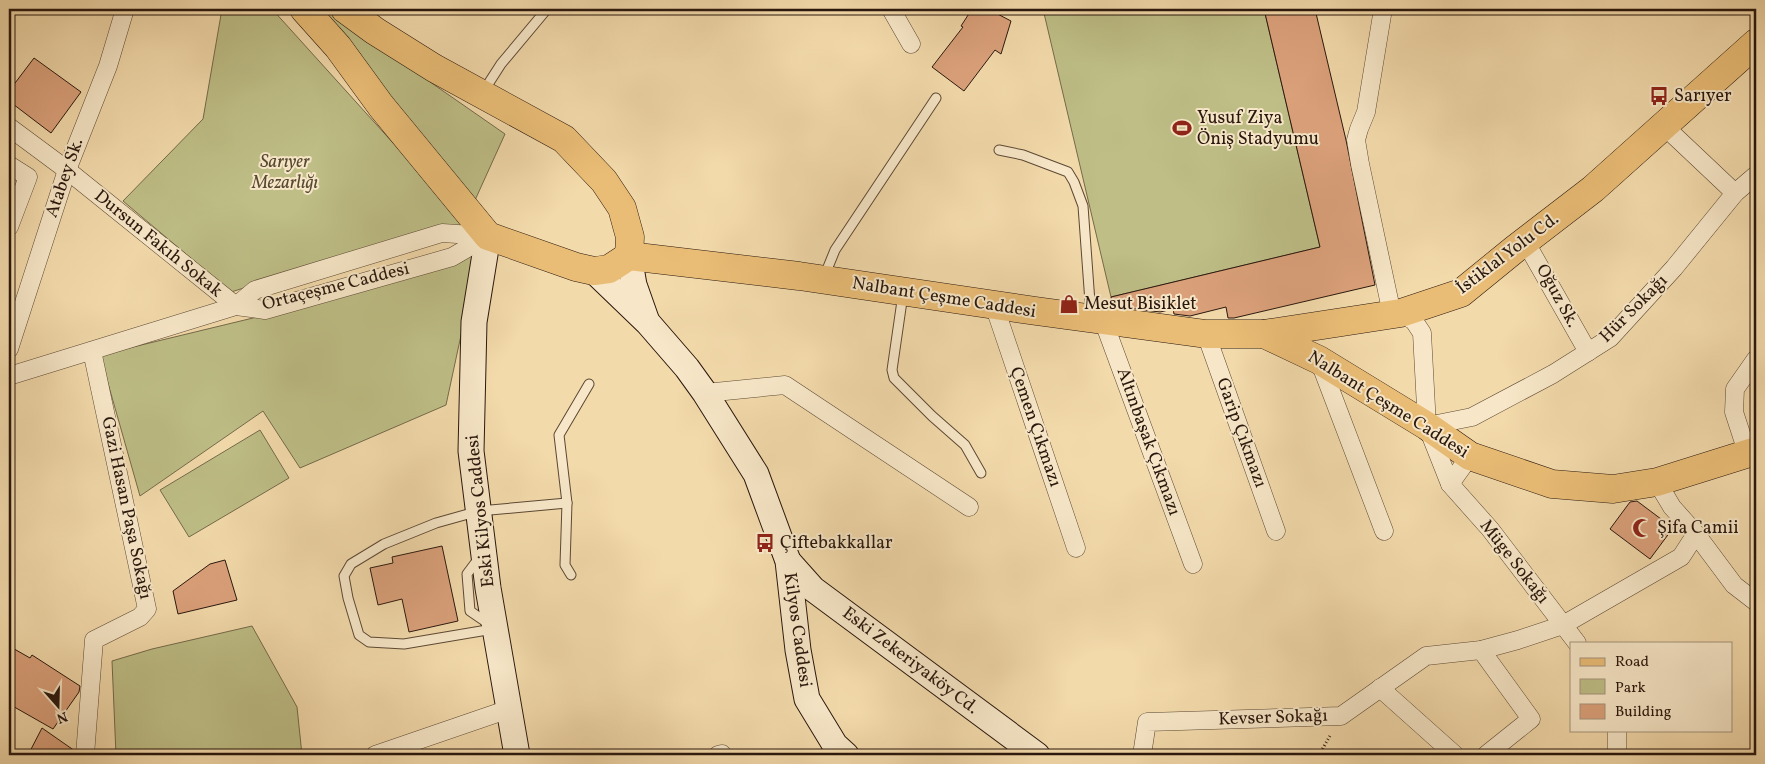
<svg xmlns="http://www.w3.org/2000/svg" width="1765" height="764" font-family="Vollkorn,serif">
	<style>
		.green { fill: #bebe86; stroke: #746a4a }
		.building { fill: #dba17b; stroke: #29170d }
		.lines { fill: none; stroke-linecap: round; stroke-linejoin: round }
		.lane-casing { stroke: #5c4834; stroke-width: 11 }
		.street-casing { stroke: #5c4834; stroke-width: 19 }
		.secondary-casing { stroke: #29170d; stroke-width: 27 }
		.primary-casing { stroke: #29170d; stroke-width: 29 }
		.path { stroke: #29170d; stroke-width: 3; stroke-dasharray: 1 2.5; stroke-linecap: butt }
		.lane { stroke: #f7e7c8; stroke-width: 9 }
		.street { stroke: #f7e7c8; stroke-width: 18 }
		.secondary { stroke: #f7e7c8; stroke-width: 25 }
		.primary { stroke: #eabd76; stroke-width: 28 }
		.labels { text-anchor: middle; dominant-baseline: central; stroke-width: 4; stroke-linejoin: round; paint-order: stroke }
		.poi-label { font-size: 18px; fill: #29170d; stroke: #f7e7c8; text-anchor: start }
		.park-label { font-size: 18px; font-style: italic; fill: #564931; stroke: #f7e7c8 }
		.street-label { font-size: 18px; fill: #29170d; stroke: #f7e7c8 }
	</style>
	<rect width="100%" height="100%" fill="#f3daab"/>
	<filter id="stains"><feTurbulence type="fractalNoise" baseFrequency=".004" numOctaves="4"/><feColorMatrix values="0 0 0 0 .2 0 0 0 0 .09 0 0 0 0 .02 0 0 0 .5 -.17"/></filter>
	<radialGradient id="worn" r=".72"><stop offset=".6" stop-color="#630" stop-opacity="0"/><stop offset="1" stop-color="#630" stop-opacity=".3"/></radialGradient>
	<g class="green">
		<path d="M222 9H272L468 226 446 225 231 292 123 201 203 119Z"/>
		<path d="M303 9H325L505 134 471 209Z"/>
		<path d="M1043 9H1264L1320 247 1111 297Z"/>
		<path d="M480 247 446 405 300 468 263 411 140 496 100 355 286 310Z"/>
		<path d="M260 430 289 478 189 537 160 490Z"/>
		<path d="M252 626 297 707 302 755H116L112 661 152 649Z"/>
	</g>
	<g class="building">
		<path d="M972 9H988L1011 21 1001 54 995 50 964 91 932 67 963 27 961 26Z"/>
		<path d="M1264 9H1315L1346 140 1375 285 1234 318H1228L1226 307 1190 316 1174 314 1173 309 1160 312 1113 306 1111 297 1320 247Z"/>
		<path d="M34 58 81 92 51 133 9 101V91Z"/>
		<path d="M1637 501 1673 528 1650 559 1610 529 1630 502Z"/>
		<path d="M442 546 458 621 409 632 402 599 378 605 370 568 393 563 392 557Z"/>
		<path d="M225 560 237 600 178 614 173 591 210 564Z"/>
		<path d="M9 646 30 658 32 655 80 686 79 692 53 729 9 704Z"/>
		<path d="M42 728 75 751V755H28Z"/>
	</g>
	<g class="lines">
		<g class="lane-casing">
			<g id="lane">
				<path d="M483 92 501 64 547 9"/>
				<path d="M999 150 1023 155 1068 172 1074 182 1083 206 1091 316"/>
				<path d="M824 277 835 250 936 98"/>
				<path d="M903 294 892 370 894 378 932 416 965 445 981 473"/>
				<path d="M479 558 467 574 470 611 489 624"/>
				<path d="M571 575 565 565 567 503 559 435 589 384"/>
				<path d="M493 629 404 644 369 642 359 635 348 598 344 576 351 564 384 544 436 523 479 511 567 503"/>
			</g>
		</g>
		<g class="street-casing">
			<g id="street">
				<path d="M891 9 911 44"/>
				<path d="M1383 9 1366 112 1359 129 1356 140 1360 164 1392 314"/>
				<path d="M1663 125 1735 193"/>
				<path d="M9 127 67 170 236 306"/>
				<path d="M9 165 28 177 9 227"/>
				<path d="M1525 241 1588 352"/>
				<path d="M994 305 1076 548"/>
				<path d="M236 306 255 290 442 233 488 236"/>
				<path d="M1401 313 1414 321 1422 333 1427 426 1450 484 1490 529 1577 643"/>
				<path d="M1103 320 1193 564"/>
				<path d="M1206 334 1276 531"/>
				<path d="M9 349 67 170 108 66 125 9"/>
				<path d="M1319 360 1384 531"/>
				<path d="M9 376 236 306 265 310 452 257 488 236"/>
				<path d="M705 393 785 385 969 507"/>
				<path d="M1427 426 1472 417 1553 374 1610 338 1674 268 1735 193 1756 175"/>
				<path d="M1748 455 1734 412 1735 389 1756 359"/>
				<path d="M1657 482 1672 507 1696 534 1734 585 1756 602"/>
				<path d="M1450 484 1470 456"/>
				<path d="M1481 650 1531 719 1486 755"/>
				<path d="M1380 688 1455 755"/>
				<path d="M1617 730V755"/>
				<path d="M85 755 94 640 140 617 147 609 92 351"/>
				<path d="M375 755 509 709"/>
				<path d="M718 755 722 754"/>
				<path d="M1142 755 1147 722 1341 716 1426 656 1481 650 1518 640 1563 625 1681 557 1696 534"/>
			</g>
		</g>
		<g class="secondary-casing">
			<g id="secondary">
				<path d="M488 236 474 322 471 451 488 588 517 755"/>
				<path d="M629 256 634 285 646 319"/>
				<path d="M594 271 648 323 687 368 705 393 756 474 788 561 798 650 807 699 835 745 846 755"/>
				<path d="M788 561 813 589 1037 755"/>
			</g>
		</g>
		<g class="primary-casing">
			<g id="primary">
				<path d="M304 9 338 47 381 106 488 236 576 267 594 271 609 269 629 256"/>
				<path d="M345 9 375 31 434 68 564 139 604 181 622 208 630 237 629 256"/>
				<path d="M629 256 799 276 1036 311 1206 334H1264L1319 360 1427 426 1470 456 1552 484 1613 489 1657 482 1756 451"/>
				<path d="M1264 334 1401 313 1461 293 1515 249 1593 189 1756 43"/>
			</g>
		</g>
		<path class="path" d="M1319 755 1331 734"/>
		<use href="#lane" class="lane"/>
		<use href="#street" class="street"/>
		<use href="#secondary" class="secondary"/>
		<use href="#primary" class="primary"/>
	</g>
	<defs>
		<g id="bus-bare" transform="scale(1.5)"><path d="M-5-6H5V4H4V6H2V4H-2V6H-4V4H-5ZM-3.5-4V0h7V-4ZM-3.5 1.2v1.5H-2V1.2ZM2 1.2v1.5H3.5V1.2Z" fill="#8f2418" stroke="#f7e7c8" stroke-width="2.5" paint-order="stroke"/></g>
		<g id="stadium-bare" transform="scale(1.5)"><path d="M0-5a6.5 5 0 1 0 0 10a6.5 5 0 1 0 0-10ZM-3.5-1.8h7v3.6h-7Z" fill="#8f2418" stroke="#f7e7c8" stroke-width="2.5" paint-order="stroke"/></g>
		<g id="shop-bare" transform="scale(1.5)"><path d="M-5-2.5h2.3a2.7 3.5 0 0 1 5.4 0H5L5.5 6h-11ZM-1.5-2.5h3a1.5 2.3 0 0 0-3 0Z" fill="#8f2418" stroke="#f7e7c8" stroke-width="2.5" paint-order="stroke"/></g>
		<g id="mosque-bare" transform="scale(1.5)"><path d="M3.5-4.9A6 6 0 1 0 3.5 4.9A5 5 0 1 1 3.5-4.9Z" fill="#8f2418" stroke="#f7e7c8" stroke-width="2.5" paint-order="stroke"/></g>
	</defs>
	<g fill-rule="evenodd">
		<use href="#bus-bare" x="1659" y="96"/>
		<use href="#stadium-bare" x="1182" y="128"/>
		<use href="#shop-bare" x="1069" y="304"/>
		<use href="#mosque-bare" x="1642" y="528"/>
		<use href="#bus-bare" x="765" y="543"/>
	</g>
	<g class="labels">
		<g class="poi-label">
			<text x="1674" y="96">Sarıyer</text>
			<text x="1197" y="118">Yusuf Ziya<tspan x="1197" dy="21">Öniş Stadyumu</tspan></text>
			<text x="1084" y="304">Mesut Bisiklet</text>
			<text x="1657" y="528">Şifa Camii</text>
			<text x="780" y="543">Çiftebakkallar</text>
		</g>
		<g class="park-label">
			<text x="285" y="162">Sarıyer<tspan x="285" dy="21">Mezarlığı</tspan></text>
		</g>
		<g class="street-label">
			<text transform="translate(65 178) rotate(-71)">Atabey Sk.</text>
			<text transform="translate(158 244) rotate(39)">Dursun Fakıh Sokak</text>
			<text transform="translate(1508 254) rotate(-37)">İstiklal Yolu Cd.</text>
			<text transform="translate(336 287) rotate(-14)">Ortaçeşme Caddesi</text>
			<text transform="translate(1557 296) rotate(61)">Oğuz Sk.</text>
			<text transform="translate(944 298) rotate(9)">Nalbant Çeşme Caddesi</text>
			<text transform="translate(1634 309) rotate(-45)">Hür Sokağı</text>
			<text transform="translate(1388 405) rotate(32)">Nalbant Çeşme Caddesi</text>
			<text transform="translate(1035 427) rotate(71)">Çemen Çıkmazı</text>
			<text transform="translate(1241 433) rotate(70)">Garip Çıkmazı</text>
			<text transform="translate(1148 442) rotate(70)">Altınbaşak Çıkmazı</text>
			<text transform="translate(126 508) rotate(78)">Gazi Hasan Paşa Sokağı</text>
			<text transform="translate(481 511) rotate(-96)">Eski Kilyos Caddesi</text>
			<text transform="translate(1514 562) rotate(52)">Müge Sokağı</text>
			<text transform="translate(797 630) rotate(82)">Kilyos Caddesi</text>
			<text transform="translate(910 661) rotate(37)">Eski Zekeriyaköy Cd.</text>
			<text transform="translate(1273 718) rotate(-2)">Kevser Sokağı</text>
		</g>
	</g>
	<rect width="1765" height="764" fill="none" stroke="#f3daab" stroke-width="30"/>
	<rect x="10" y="10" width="1745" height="744" fill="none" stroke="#29170d" stroke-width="2.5"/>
	<rect x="15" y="15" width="1735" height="734" fill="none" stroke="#29170d"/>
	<rect x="1570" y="642" width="162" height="90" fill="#f7e7c8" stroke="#a5947d"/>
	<rect x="1580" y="658" width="25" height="8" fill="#eabd76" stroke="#a5947d"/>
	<text x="1615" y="666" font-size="15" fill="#29170d">Road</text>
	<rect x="1580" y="679" width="25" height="15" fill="#bebe86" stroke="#a5947d"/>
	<text x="1615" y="692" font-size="15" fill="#29170d">Park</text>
	<rect x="1580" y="704" width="25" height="15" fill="#dba17b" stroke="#a5947d"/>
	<text x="1615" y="716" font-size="15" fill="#29170d">Building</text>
	<g transform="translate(58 706) rotate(160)" stroke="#f7e7c8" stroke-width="4" paint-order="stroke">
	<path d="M0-4L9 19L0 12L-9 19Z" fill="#29170d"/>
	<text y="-8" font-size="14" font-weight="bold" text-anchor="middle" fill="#29170d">N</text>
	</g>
	<rect width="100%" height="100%" filter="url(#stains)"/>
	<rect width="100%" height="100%" fill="url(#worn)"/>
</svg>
